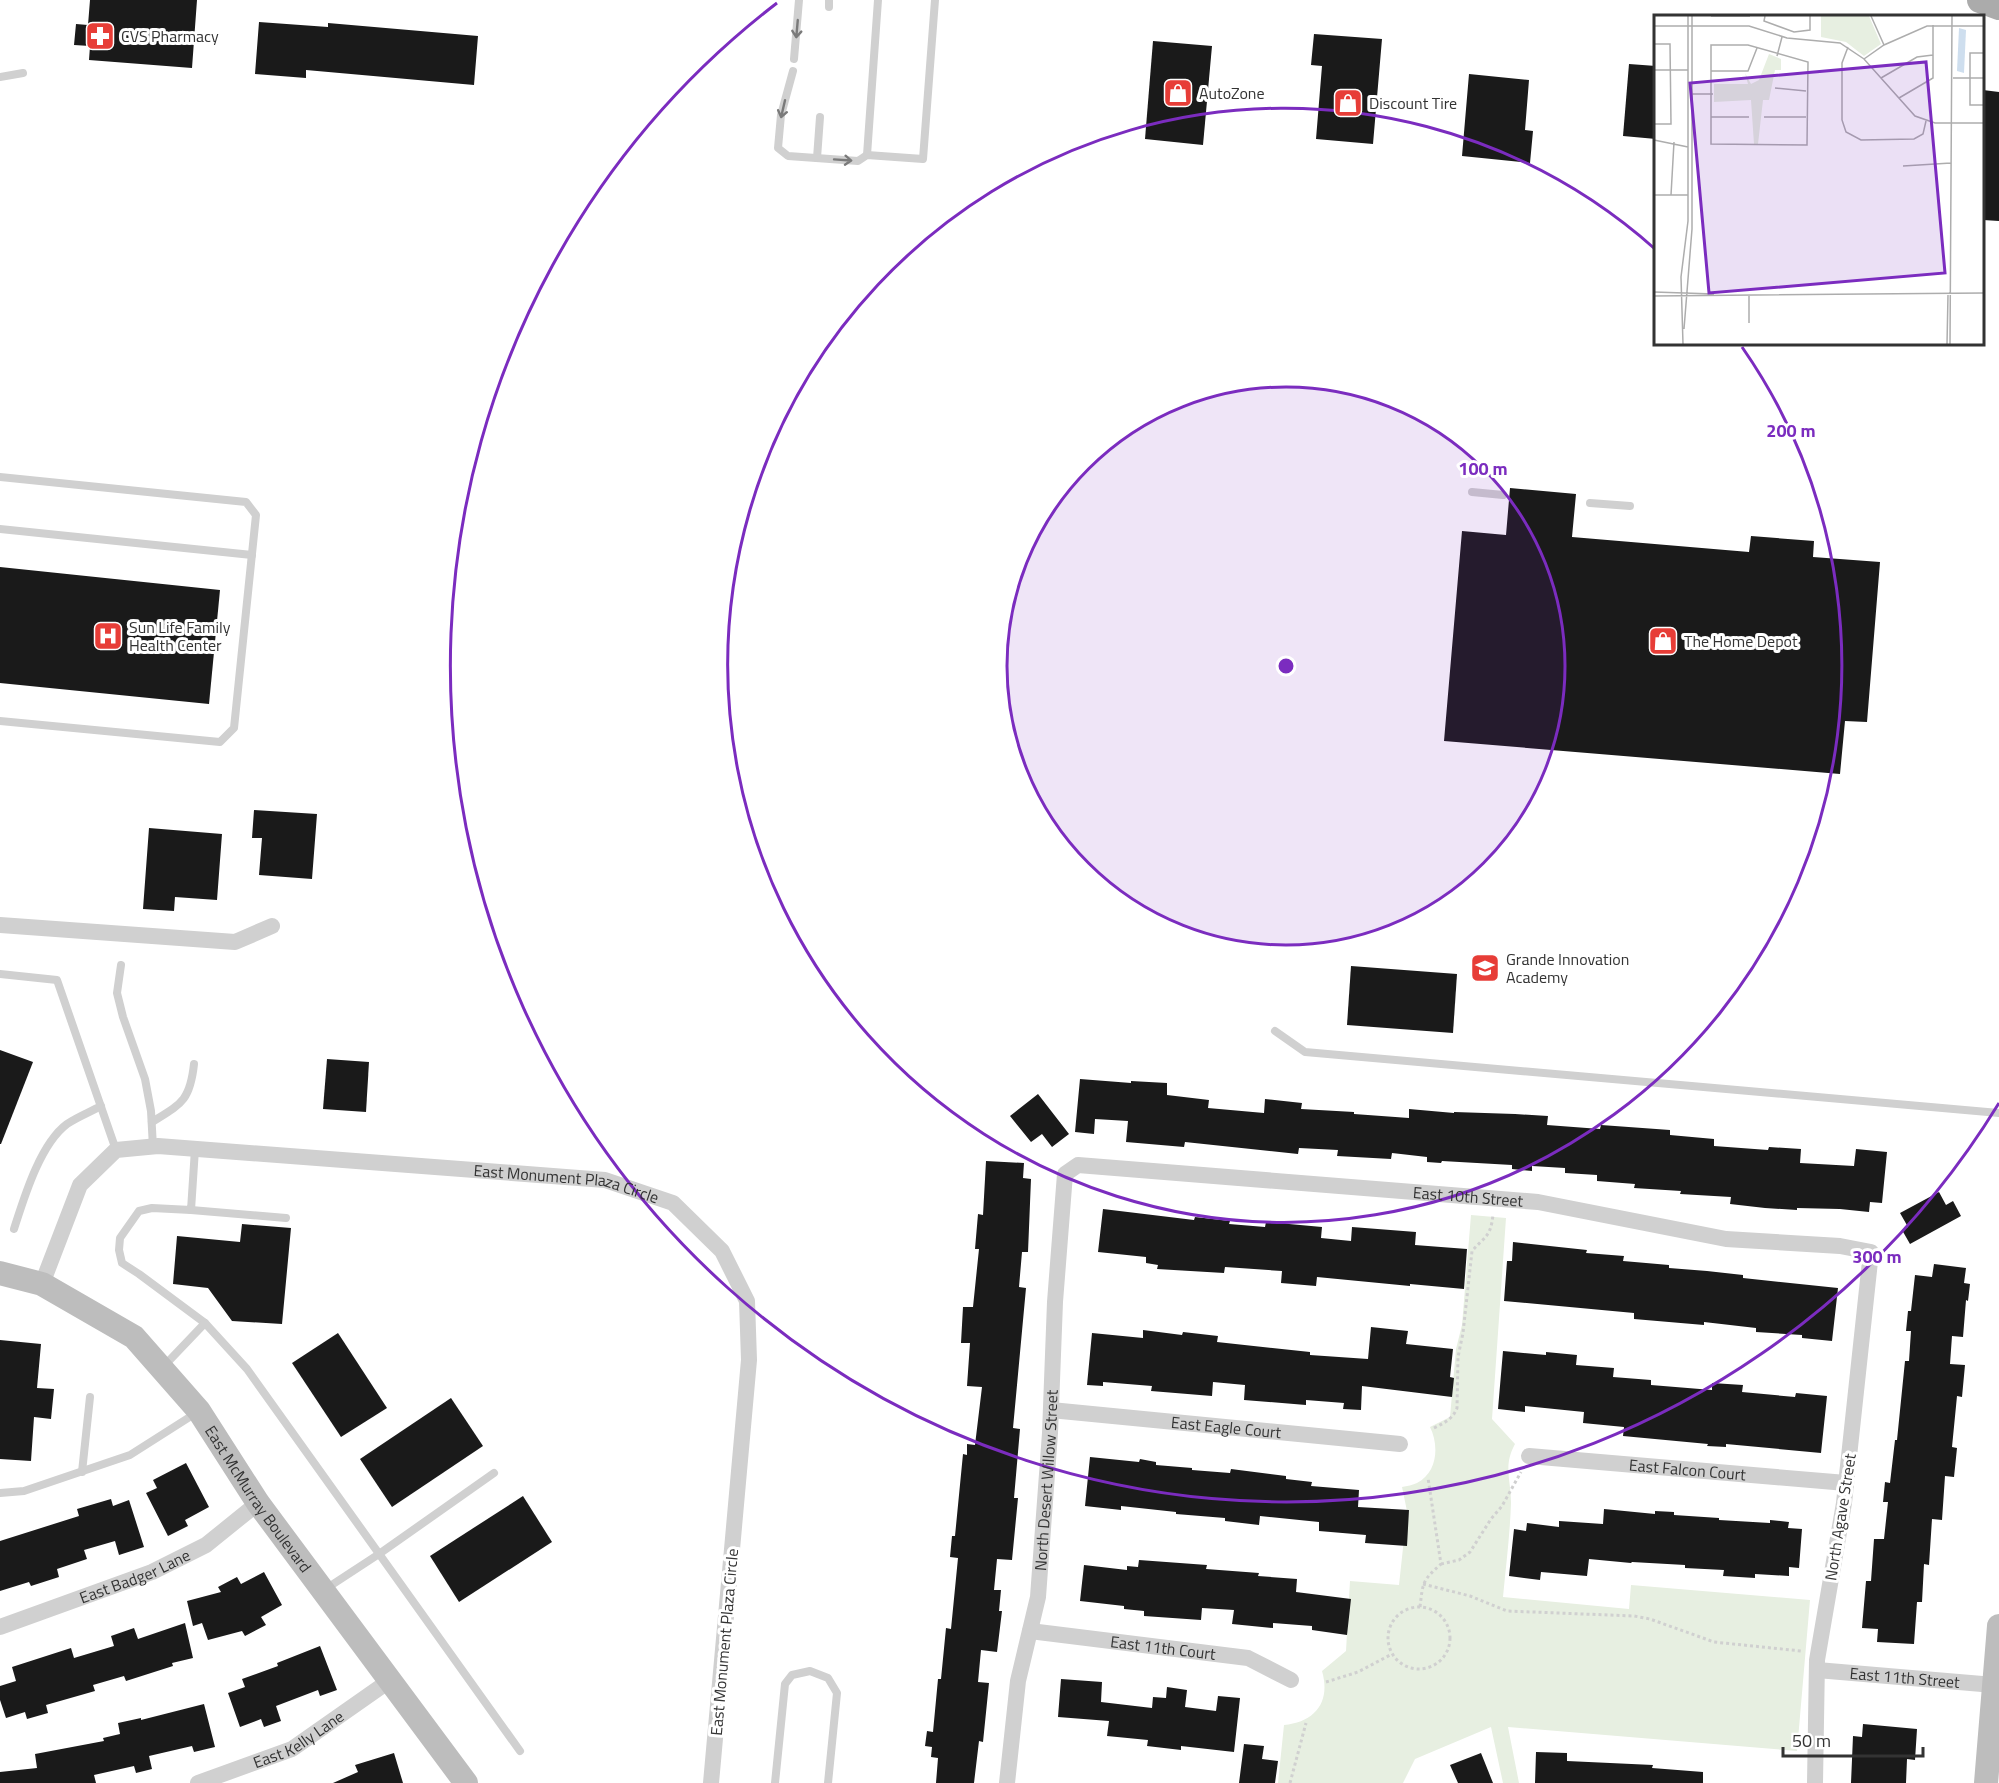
<svg xmlns="http://www.w3.org/2000/svg" width="1999" height="1783" font-family="'Titillium Web',sans-serif">
	<style>
		.green { fill: #e7efe1 }
		.building { fill: #1a1a1a }
		.lines { fill: none; stroke-linecap: round; stroke-linejoin: round }
		.path { stroke: #d0d0d0; stroke-width: 3; stroke-dasharray: 3 3; stroke-linecap: butt }
		.lane { stroke: #d0d0d0; stroke-width: 8 }
		.street { stroke: #d0d0d0; stroke-width: 16 }
		.secondary { stroke: #bdbdbd; stroke-width: 24 }
		.primary { stroke: #ababab; stroke-width: 26 }
		.oneway { stroke: #7a7a7a }
		.ring { fill: none; stroke: #7b2cbf; stroke-width: 3 }
		.labels { text-anchor: middle; dominant-baseline: central; stroke-width: 6; stroke-linejoin: round; paint-order: stroke }
		.poi-label { font-size: 16px; fill: #333; stroke: #fff; text-anchor: start }
		.street-label { font-size: 16px; fill: #333; stroke: #fff }
		.inset-road { fill: none; stroke: #adadad; stroke-width: 1.5 }
		.view { fill: #7b2cbf; fill-opacity: 0.15; stroke: #7b2cbf; stroke-width: 3 }
		.inset-edge { fill: none; stroke: #333; stroke-width: 3 }
		.centre { fill: #7b2cbf; stroke: #fff; stroke-width: 3 }
		.ring-label { font-size: 18px; text-anchor: middle; font-weight: bold; fill: #7b2cbf; stroke: #fff; stroke-width: 6; stroke-linejoin: round; paint-order: stroke }
	</style>
	<rect width="100%" height="100%" fill="#fff"/>
	<path class="green" d="M1471 1215 1506 1218 1492 1419 1515 1444C1503 1466 1511 1479 1511 1503 1510 1534 1506 1566 1503 1597L1629 1609 1631 1585 1810 1600 1797 1751 1508 1727 1519 1783H1503L1491 1727 1415 1759 1403 1783H1278L1284 1725C1315 1722 1331 1702 1322 1671L1346 1651 1350 1581 1399 1585 1407 1511 1402 1487C1407 1486 1413 1485 1417 1483 1438 1472 1439 1445 1430 1427L1450 1417 1456 1349 1462 1325Z"/>
	<g class="building">
		<path d="M90 0H197L192 68 89 60 90 46 74 45 76 24 88 25Z"/>
		<path d="M259 22 328 27V23L478 36 474 85 306 70V78L255 74Z"/>
		<path d="M1314 34 1382 39 1373 144 1316 139 1322 66 1311 65Z"/>
		<path d="M1153 41 1212 46 1203 145 1145 139Z"/>
		<path d="M1629 64 1656 66V139L1623 136Z"/>
		<path d="M1469 74 1529 80 1525 130 1533 131 1530 163 1462 156Z"/>
		<path d="M1983 90 1999 92V221L1983 220Z"/>
		<path d="M1510 488 1576 494 1572 537 1749 552 1751 536 1814 541 1813 557 1880 562 1867 722 1845 721 1840 774 1444 741 1462 531 1506 535Z"/>
		<path d="M0 567 220 590 209 704 0 683Z"/>
		<path d="M254 810 317 814 312 879 259 875 262 838H252Z"/>
		<path d="M149 828 222 834 217 900 175 897 174 911 143 909Z"/>
		<path d="M1351 966 1457 974 1453 1033 1347 1025Z"/>
		<path d="M0 1050 33 1062 1 1144H0Z"/>
		<path d="M327 1059 369 1062 366 1112 323 1109Z"/>
		<path d="M1080 1079 1131 1083V1081L1167 1083V1095L1209 1100 1208 1108 1264 1113 1265 1099 1302 1103 1301 1109 1354 1112V1114L1409 1118V1109L1454 1113V1112L1515 1114 1548 1116 1547 1125 1600 1129 1601 1125 1670 1130V1135L1714 1139V1146L1768 1150 1769 1147 1801 1149 1800 1163 1854 1166 1856 1149 1887 1152 1882 1203 1870 1202 1869 1212 1840 1209 1797 1208V1210L1765 1208 1730 1204 1731 1197 1680 1194 1681 1191 1634 1188 1635 1184 1597 1181V1175L1565 1173V1168L1532 1166V1171L1512 1169V1165L1442 1161 1441 1163 1427 1162V1157L1392 1153 1391 1159 1337 1156 1338 1150 1299 1148 1298 1154 1185 1142 1184 1147 1126 1142 1128 1121 1095 1119 1094 1134 1075 1132Z"/>
		<path d="M1038 1094 1069 1134 1052 1147 1042 1134 1031 1142 1010 1116Z"/>
		<path d="M986 1161 1024 1163 1023 1178 1031 1179 1028 1252H1022L1019 1287 1026 1288 1013 1428 1020 1429 1014 1498H1018L1012 1560 997 1559 994 1590H1001L999 1611H1002L997 1652 981 1650 978 1682 989 1683 983 1742 979 1741 974 1783H936L938 1758 931 1757 932 1747 925 1746 927 1731 933 1732 938 1679H941L946 1628 951 1629 958 1558 950 1557 952 1536H955L963 1454 967 1455V1444L975 1445 982 1387 967 1386 970 1343H961L963 1307H973L979 1249H975L978 1214 983 1215Z"/>
		<path d="M1939 1192 1946 1205 1953 1201 1961 1216 1910 1244 1902 1230 1908 1227 1900 1213Z"/>
		<path d="M1103 1209 1194 1220 1195 1217 1230 1221 1229 1224 1265 1227 1266 1222 1322 1227 1321 1238 1351 1241 1352 1227 1416 1232 1415 1245 1467 1249 1464 1289 1410 1284V1286L1317 1277 1316 1286 1281 1283 1282 1271 1225 1267 1224 1273 1157 1269 1158 1265 1146 1263V1257L1098 1252Z"/>
		<path d="M242 1224 291 1228 282 1324 232 1321 208 1288 173 1284 177 1236 240 1242Z"/>
		<path d="M1513 1242 1587 1250 1586 1253 1624 1256 1623 1261 1669 1265V1268L1707 1271 1743 1275V1278L1838 1288 1832 1341 1802 1338V1335L1756 1332V1328L1704 1322V1325L1634 1319V1313L1504 1301 1507 1261H1512Z"/>
		<path d="M1934 1264 1966 1268 1964 1283 1970 1284 1968 1301 1966 1300 1963 1337 1952 1336 1950 1364 1965 1365 1962 1397 1957 1396 1952 1447 1957 1448 1954 1477 1945 1476 1942 1520 1932 1519 1929 1565 1924 1564 1922 1602H1917L1914 1644 1877 1642 1878 1629 1862 1628 1866 1581H1871L1874 1539H1884L1888 1502H1883L1885 1482 1890 1483 1895 1440H1897L1905 1361H1909L1911 1331H1906L1908 1311H1911L1915 1275 1932 1277Z"/>
		<path d="M1371 1327 1408 1331 1406 1344 1453 1349 1450 1377 1454 1378 1452 1397 1362 1386 1361 1410 1343 1409 1344 1403 1306 1400V1405L1244 1400 1245 1385 1213 1382 1212 1396 1151 1391 1152 1386 1103 1382V1386L1087 1385 1092 1333 1143 1338V1330L1182 1335 1183 1332 1218 1336 1217 1342 1310 1352V1355L1368 1359Z"/>
		<path d="M338 1333 387 1408 341 1437 292 1363Z"/>
		<path d="M0 1340 41 1344 37 1388 54 1389 51 1419 34 1417 31 1461 0 1459Z"/>
		<path d="M1503 1351 1546 1355V1352L1577 1355 1576 1365 1614 1368 1613 1377 1651 1380V1385L1712 1390V1383L1743 1385 1742 1392 1795 1397 1796 1393 1827 1396 1821 1453 1726 1444V1447L1707 1446 1708 1444 1623 1436 1624 1427 1583 1423 1584 1412 1525 1406V1412L1498 1409Z"/>
		<path d="M451 1398 483 1446 392 1507 360 1459Z"/>
		<path d="M1090 1457 1139 1462 1140 1459 1156 1462V1465L1192 1468V1470L1230 1473 1231 1469 1286 1476V1479L1312 1482 1311 1486 1359 1490 1358 1507 1409 1510 1407 1546 1365 1543 1366 1535 1319 1531V1522L1260 1516 1259 1525 1225 1521V1518L1176 1514V1512L1121 1506V1510L1085 1506Z"/>
		<path d="M186 1463 209 1507 185 1520 188 1526 168 1536 146 1493 157 1488 153 1480Z"/>
		<path d="M523 1496 552 1542 459 1602 430 1556Z"/>
		<path d="M111 1499 113 1506 129 1500 144 1547 119 1555 115 1541 84 1550 87 1559 57 1569 59 1577 31 1586 29 1582 0 1591V1541L79 1516 77 1509Z"/>
		<path d="M1604 1509 1655 1514V1511L1674 1512V1515L1719 1518V1520L1770 1523V1520L1789 1522 1788 1528 1802 1529 1799 1568 1789 1567V1576L1755 1574V1578L1723 1576 1724 1570 1685 1568V1565L1632 1562 1631 1563 1589 1559 1587 1576 1541 1572 1540 1580 1509 1576 1514 1529 1526 1531 1527 1523 1559 1527V1521L1603 1524Z"/>
		<path d="M1139 1560 1207 1565 1206 1569 1259 1573 1258 1576 1297 1579 1296 1592 1351 1599 1347 1635 1312 1630V1626L1273 1623V1628L1232 1624 1234 1610 1202 1608 1201 1620 1144 1616V1611L1124 1609V1606L1080 1601 1084 1565 1127 1570V1566L1138 1567Z"/>
		<path d="M264 1572 282 1605 261 1617 266 1625 245 1636 242 1631 208 1640 202 1623 193 1626 187 1601 221 1592 218 1587 237 1577 241 1584Z"/>
		<path d="M185 1623 193 1658 172 1663 173 1666 126 1681 124 1676 93 1685 95 1691 46 1705 48 1713 27 1719 25 1712 6 1718 0 1700V1686L16 1681 12 1667 71 1648 74 1658 114 1646 111 1636 134 1628 138 1639Z"/>
		<path d="M320 1646 337 1690 320 1696 318 1690 276 1706 281 1721 264 1727 261 1719 240 1727 228 1693 245 1687 242 1679 278 1666 277 1663Z"/>
		<path d="M1061 1679 1102 1682 1101 1702 1152 1708 1153 1697 1166 1698 1167 1687 1187 1690 1185 1707 1216 1711 1218 1696 1240 1698 1234 1752 1181 1746V1750L1147 1746 1148 1740 1107 1736 1109 1721 1058 1717Z"/>
		<path d="M204 1704 215 1747 194 1752 192 1746 149 1756 152 1769 136 1773 134 1766 94 1775 96 1783H0V1772L37 1768 35 1754 104 1741 103 1738 120 1734 118 1723 141 1718V1720Z"/>
		<path d="M1863 1724 1917 1729 1915 1760 1907 1759 1906 1783H1851L1853 1736 1862 1737Z"/>
		<path d="M1244 1744 1264 1746 1262 1759 1278 1761 1275 1783H1239Z"/>
		<path d="M1536 1752 1567 1753V1761L1653 1765 1652 1768 1703 1772V1783H1535Z"/>
		<path d="M394 1753 403 1783H333L358 1772 355 1765Z"/>
		<path d="M1481 1753 1493 1783H1458L1450 1765Z"/>
	</g>
	<g class="lines">
		<g class="path">
			<path d="M1434 1428C1444 1423 1453 1419 1457 1408L1458 1357 1463 1333 1472 1251C1485 1236 1491 1237 1493 1214"/>
			<path d="M1441 1564 1459 1560 1470 1552 1491 1519 1502 1506 1521 1472"/>
			<path d="M1423 1584 1470 1596 1507 1611 1634 1616 1650 1619 1714 1642 1801 1651"/>
			<path d="M1420 1607C1423 1582 1422 1581 1441 1564L1428 1478"/>
			<circle cx="1419" cy="1638" r="31"/>
			<path d="M1326 1682 1358 1672 1392 1654"/>
			<path d="M1290 1783 1306 1723"/>
		</g>
		<g class="lane">
			<path d="M829 7V0"/>
			<path d="M794 59 799 0"/>
			<path d="M793 71 781 115 778 148 788 156 858 161 867 155 923 159 935 0"/>
			<path d="M0 77 23 73"/>
			<path d="M867 155 878 0"/>
			<path d="M817 158 820 117"/>
			<path d="M0 477 246 502 256 515 234 728 220 742 0 721"/>
			<path d="M1472 492 1503 495"/>
			<path d="M1590 503 1630 506"/>
			<path d="M0 529 252 555"/>
			<path d="M121 965 117 993 123 1017 145 1079 151 1111 153 1147"/>
			<path d="M0 974 57 980 116 1150"/>
			<path d="M1275 1031 1305 1052 1999 1113"/>
			<path d="M152 1122C181 1104 190 1101 194 1064"/>
			<path d="M195 1149 191 1210 152 1208 139 1211 120 1238 119 1250 122 1263 139 1274 205 1323 247 1369 520 1751"/>
			<path d="M191 1210 286 1218"/>
			<path d="M14 1229C24 1198 40 1144 67 1124 77 1117 90 1112 101 1106"/>
			<path d="M164 1366 205 1323"/>
			<path d="M82 1472 90 1397"/>
			<path d="M0 1493 24 1491 130 1455 196 1413"/>
			<path d="M324 1590 379 1554 494 1473"/>
			<path d="M775 1783 785 1684 792 1675 810 1671 828 1678 837 1693 828 1783"/>
		</g>
		<g class="street">
			<path d="M0 925 235 942 272 926"/>
			<path id="s1" d="M42 1284 80 1185 116 1150 158 1146 605 1180 673 1203 722 1251 747 1301 749 1360 711 1783"/>
			<path id="s2" d="M1051 1410 1400 1444"/>
			<path id="s3" d="M1529 1456 1846 1483"/>
			<path id="s4" d="M0 1627 152 1572 206 1545 258 1503"/>
			<path id="s5" d="M1030 1631 1248 1658 1291 1680"/>
			<path id="s6" d="M1817 1670 1994 1685"/>
			<path id="s7" d="M198 1783 292 1749 389 1681"/>
			<path id="s8" d="M1007 1783 1018 1681 1038 1597 1050 1433 1055 1302 1065 1174 1078 1165 1538 1202 1726 1239 1840 1246 1871 1252 1844 1503 1817 1660 1815 1783"/>
		</g>
		<g class="secondary">
			<path id="s9" d="M0 1273 42 1284 134 1337 199 1411 258 1503 466 1783"/>
			<path d="M1986 1783 1999 1626"/>
		</g>
		<path class="primary" d="M1980 0 1999 7"/>
	</g>
	<defs><path id="oneway-shaft" d="M-6 0H5M1.5-3L5.5 0L1.5 3" fill="none" stroke-width="1.6" stroke-linecap="round" stroke-linejoin="round" transform="scale(1.5)"/></defs>
	<g class="oneway">
		<use href="#oneway-shaft" transform="translate(797 29) rotate(95)"/>
		<use href="#oneway-shaft" transform="translate(783 109) rotate(103)"/>
		<use href="#oneway-shaft" transform="translate(843 160) rotate(4)"/>
	</g>
	<circle cx="1286" cy="666" r="279" fill="#7b2cbf" fill-opacity=".12"/>
	<g class="ring">
		<circle cx="1286" cy="666" r="279"/>
		<path d="M1742 347A557 557 0 1 1 1655 249"/>
		<path d="M1999 1103A836 836 0 1 1 777 3"/>
	</g>
	<defs>
		<g id="pharmacy-square" transform="scale(1.5)"><rect x="-9" y="-9" width="18" height="18" rx="4" fill="#e73d37" stroke="#fff"/><path d="M-2-6h4v4h4v4h-4v4h-4v-4h-4v-4h4Z" fill="#fff"/></g>
		<g id="shop-square" transform="scale(1.5)"><rect x="-9" y="-9" width="18" height="18" rx="4" fill="#e73d37" stroke="#fff"/><path d="M-5-2.5h2.3a2.7 3.5 0 0 1 5.4 0H5L5.5 6h-11ZM-1.5-2.5h3a1.5 2.3 0 0 0-3 0Z" fill="#fff"/></g>
		<g id="hospital-square" transform="scale(1.5)"><rect x="-9" y="-9" width="18" height="18" rx="4" fill="#e73d37" stroke="#fff"/><path d="M-5-5h3v3.5h4V-5h3V5h-3V1.5h-4V5h-3Z" fill="#fff"/></g>
		<g id="school-square" transform="scale(1.5)"><rect x="-9" y="-9" width="18" height="18" rx="4" fill="#e73d37" stroke="#fff"/><path d="M0-5L7-2L0 1L-7-2ZM-4 1L0 2.5L4 1V4Q0 6-4 4Z" fill="#fff"/></g>
	</defs>
	<g fill-rule="evenodd">
		<use href="#pharmacy-square" x="100" y="36"/>
		<use href="#shop-square" x="1178" y="93"/>
		<use href="#shop-square" x="1348" y="103"/>
		<use href="#hospital-square" x="108" y="636"/>
		<use href="#shop-square" x="1663" y="641"/>
		<use href="#school-square" x="1485" y="968"/>
	</g>
	<g class="labels">
		<g class="poi-label">
			<text x="121" y="36">CVS Pharmacy</text>
			<text x="1199" y="93">AutoZone</text>
			<text x="1369" y="103">Discount Tire</text>
			<text x="129" y="627">Sun Life Family<tspan x="129" dy="18">Health Center</tspan></text>
			<text x="1684" y="641">The Home Depot</text>
			<text x="1506" y="959">Grande Innovation<tspan x="1506" dy="18">Academy</tspan></text>
		</g>
		<g class="street-label">
			<text stroke="none"><textPath href="#s1" startOffset="609">East Monument Plaza Circle</textPath></text>
			<text stroke="none"><textPath href="#s8" startOffset="1020">East 10th Street</textPath></text>
			<text stroke="none"><textPath href="#s2" startOffset="176">East Eagle Court</textPath></text>
			<text stroke="none"><textPath href="#s3" startOffset="159">East Falcon Court</textPath></text>
			<text stroke="none"><textPath href="#s8" startOffset="306">North Desert Willow Street</textPath></text>
			<text stroke="none"><textPath href="#s9" startOffset="354">East McMurray Boulevard</textPath></text>
			<text transform="translate(1840 1517) rotate(-81)">North Agave Street</text>
			<text stroke="none"><textPath href="#s4" startOffset="144">East Badger Lane</textPath></text>
			<text transform="translate(724 1642) rotate(-85)">East Monument Plaza Circle</text>
			<text stroke="none"><textPath href="#s5" startOffset="134">East 11th Court</textPath></text>
			<text stroke="none"><textPath href="#s6" startOffset="88">East 11th Street</textPath></text>
			<text stroke="none"><textPath href="#s7" startOffset="110">East Kelly Lane</textPath></text>
		</g>
	</g>
	<g transform="translate(1654 15)">
		<rect width="330" height="330" fill="#fff"/>
		<path d="M167 1H215L227 29 210 41 192 27 167 22ZM115 39 127 44V55H121L115 85H109L104 129H100L97 85 60 87V69H94L91 58 97 69 105 65Z" fill="#e7efe1"/>
		<path d="M305 13 312 15 310 58 303 56Z" fill="#cedeee"/>
		<path class="inset-road" d="M57 1H96M111 1 110 6 140 17 156 15V1M217 1 230 30M0 11H95L133 23 186 28 210 44 261 101 281 108H330M0 29H16L17 109H0M57 30H94L154 47 153 130 57 129ZM194 32 188 48V105L192 117 207 125 260 124 269 119 272 106M330 38H316V90H330M123 41 128 22M210 44 230 30 273 11H330M0 55H34M57 56H94L103 33M227 63 263 42 279 40M299 63H330M121 73 152 76M38 79H59M245 83 279 63V10M57 102H95M110 102H152M0 125 34 132M249 151 297 148M0 180H34M17 180 20 127M0 277 60 279M95 280V308M0 281 330 278M30 314 38 214V1M29 329 27 262 34 206V1M293 329 294 280M296 329 298 1"/>
		<path class="view" d="M272 47 291 258 55 278 36 68Z"/>
		<rect width="330" height="330" class="inset-edge"/>
	</g>
	<circle cx="1286" cy="666" r="9" class="centre"/>
	<g class="ring-label">
		<text x="1791" y="437">200 m</text>
		<text x="1483" y="475">100 m</text>
		<text x="1877" y="1263">300 m</text>
	</g>
	<path d="M1783 1747v9h140v-9" fill="none" stroke="#333333" stroke-width="3"/>
	<text x="1792" y="1747" font-size="18" fill="#333333" stroke="#ffffff" stroke-width="4.5" paint-order="stroke">50 m</text>
</svg>
